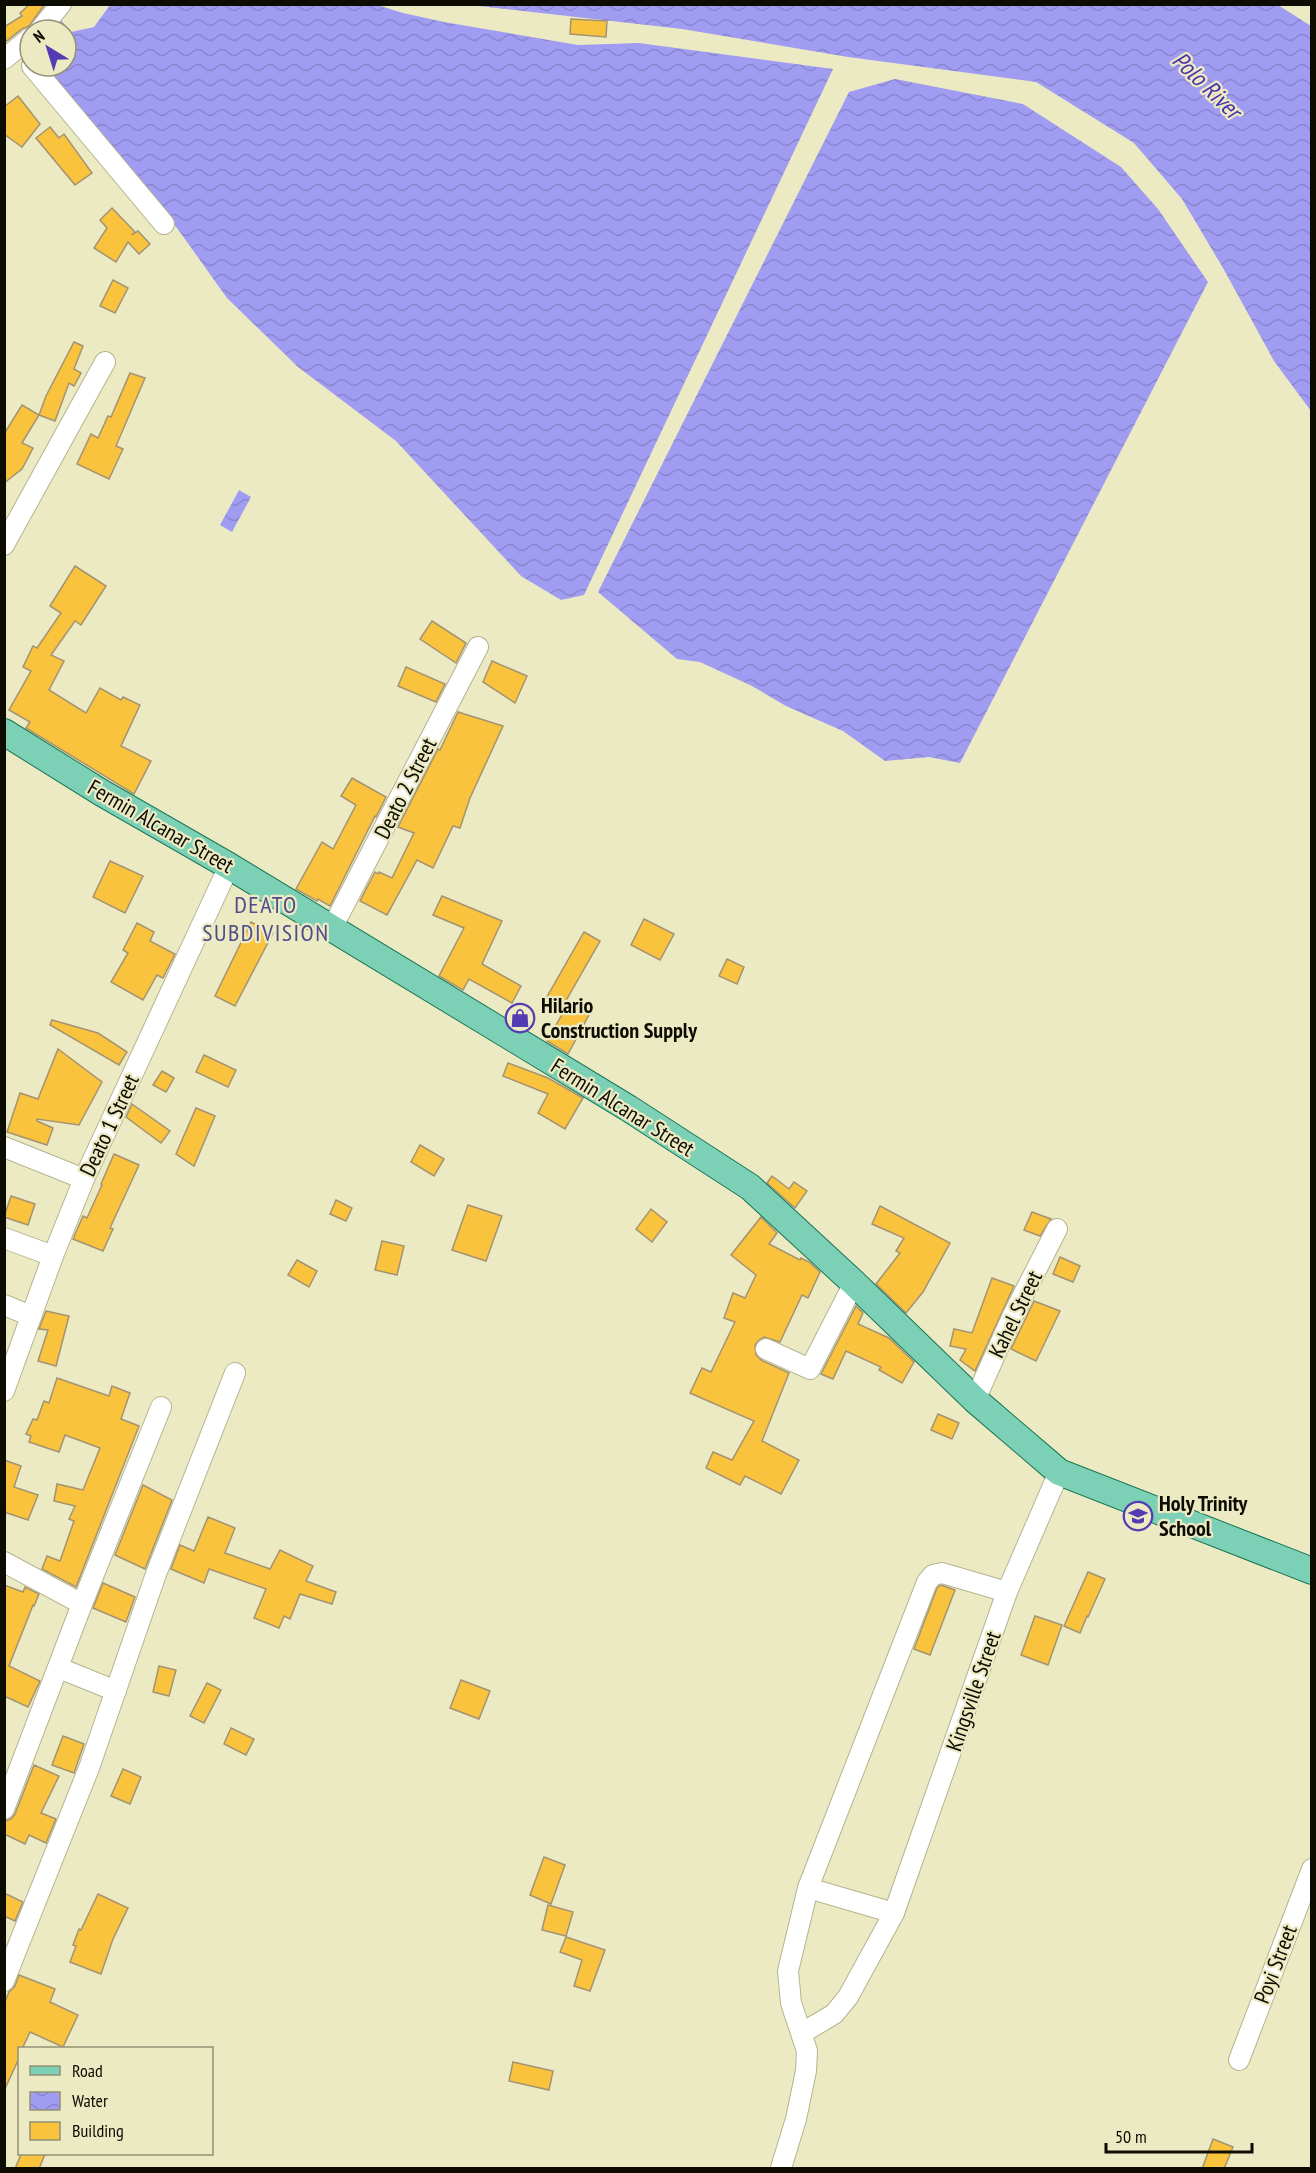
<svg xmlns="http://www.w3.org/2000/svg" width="1316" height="2173" font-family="'PT Sans Narrow',sans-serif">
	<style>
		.water { fill: url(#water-waves) }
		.building { fill: #fac33d; stroke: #a49372; stroke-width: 1.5 }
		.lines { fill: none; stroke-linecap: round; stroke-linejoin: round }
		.minor-casing { stroke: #b6b48f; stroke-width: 22 }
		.major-casing { stroke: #1b7756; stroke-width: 28 }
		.minor { stroke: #fff; stroke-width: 20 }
		.major { stroke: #7bd0b5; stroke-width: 26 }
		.labels { text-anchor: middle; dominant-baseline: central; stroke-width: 4.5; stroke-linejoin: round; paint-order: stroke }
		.street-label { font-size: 22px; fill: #0d0c02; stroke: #eceac3 }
		.poi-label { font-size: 22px; font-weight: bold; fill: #0d0c02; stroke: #eceac3; text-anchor: start }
		.water-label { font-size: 24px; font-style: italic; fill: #4b30ab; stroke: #eceac3 }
		.neighbourhood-label { font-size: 24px; letter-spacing: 1.5px; fill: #504b89; stroke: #eceac3 }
	</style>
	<defs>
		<pattern id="water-waves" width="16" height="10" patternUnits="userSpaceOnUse" patternTransform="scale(1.5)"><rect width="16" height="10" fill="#a09cf2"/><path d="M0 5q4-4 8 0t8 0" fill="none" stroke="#8985ce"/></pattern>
	</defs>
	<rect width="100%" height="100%" fill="#eceac3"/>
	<g class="water">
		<path d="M374 4 403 13 444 22 578 45 639 43 833 69 584 595 561 600 521 576 396 441 298 367 227 298 177 228 41 66H66V30H44L58 17 71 32 94 27 110 5Z"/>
		<path d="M470 5H1278L1311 26V411L1274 361 1223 268 1182 199 1134 143 1036 82 848 57 682 29Z"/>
		<path d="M895 79 1023 104 1121 167 1158 209 1208 282 960 763 929 757 885 761 843 731 786 706 752 686 700 662 677 659 598 592 849 92Z"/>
		<path d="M239 490 251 497 232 532 220 525Z"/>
	</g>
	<g class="building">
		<path d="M30 4H45L29 26 22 29 4 43V27L22 16 20 13Z"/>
		<path d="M571 19 607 21 606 37 570 34Z"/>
		<path d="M18 96 40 124 22 147 4 134V107Z"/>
		<path d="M50 127 59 138 64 134 92 173 75 185 36 138Z"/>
		<path d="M112 208 135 232 132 235 138 231 150 244 139 254 128 242 116 262 94 248 107 228 100 220Z"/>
		<path d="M113 280 128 288 115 313 100 306Z"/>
		<path d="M74 342 83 346 74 369 81 373 74 386 69 383 55 421 39 415 46 396Z"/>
		<path d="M130 373 145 378 116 446 123 449 109 479 77 464 91 434 98 438 108 416 111 417Z"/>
		<path d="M22 405 39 415 22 443 33 448 22 469 4 483V434Z"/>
		<path d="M75 566 106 586 81 625 75 621 51 655 64 661 49 690 86 713 100 688 121 700 123 697 140 705 121 746 151 761 134 794 26 728 30 722 9 710 31 671 23 667 33 646 37 648 61 613 50 606Z"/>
		<path d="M432 621 466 643 456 663 420 639Z"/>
		<path d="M492 661 527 676 515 703 483 682Z"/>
		<path d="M406 667 445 684 436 702 398 686Z"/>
		<path d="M458 712 503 726 470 798 460 828 453 826 433 868 417 860 387 915 360 901 375 872 378 874 379 872 392 878 414 833 398 827 438 749 440 750Z"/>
		<path d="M352 778 386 797 376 817 375 816 330 906 318 899 317 901 296 889 322 842 333 849 356 805 341 796Z"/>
		<path d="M110 861 143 876 125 913 93 897Z"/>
		<path d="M442 896 502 921 482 964 521 986 512 1003 469 979 463 990 439 976 464 928 433 915Z"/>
		<path d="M644 919 674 934 660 960 631 945Z"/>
		<path d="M251 922 273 933 235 1006 215 996Z"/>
		<path d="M137 923 154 932 150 941 175 954 163 978 157 975 143 1000 111 982 128 953 123 950Z"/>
		<path d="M584 932 600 941 560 1011 544 1002Z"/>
		<path d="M727 959 744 967 737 984 719 976Z"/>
		<path d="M569 1002 590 1013 568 1054 547 1041Z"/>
		<path d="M52 1020 98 1033 127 1052 119 1065 50 1025Z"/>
		<path d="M58 1049 102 1082 79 1125 37 1119V1121L53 1128 47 1145 7 1132 20 1093 38 1099Z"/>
		<path d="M204 1055 236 1070 228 1087 196 1072Z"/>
		<path d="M508 1063 548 1078 583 1098 565 1129 538 1113 548 1094 503 1076Z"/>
		<path d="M162 1071 174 1078 166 1092 153 1085Z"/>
		<path d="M132 1104 170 1131 161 1143 126 1117Z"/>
		<path d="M196 1108 215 1116 194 1166 176 1154Z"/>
		<path d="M420 1145 444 1159 434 1176 411 1162Z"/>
		<path d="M114 1154 139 1165 110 1228 113 1229 103 1251 73 1239 83 1216 87 1218 102 1185 101 1184Z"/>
		<path d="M772 1176 789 1189 794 1182 807 1191 795 1208 767 1183Z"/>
		<path d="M11 1196 35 1204 28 1225 4 1217Z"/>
		<path d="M336 1200 352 1208 346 1221 330 1214Z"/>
		<path d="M468 1205 502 1216 486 1261 452 1250Z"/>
		<path d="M880 1206 950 1243 923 1292 906 1313 876 1284 900 1253 896 1251 904 1238 872 1224Z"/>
		<path d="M651 1209 667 1222 652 1242 636 1229Z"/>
		<path d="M1032 1212 1051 1219 1040 1236 1024 1230Z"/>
		<path d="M761 1217 777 1233 769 1244 800 1260 801 1258 809 1262 820 1272 808 1298 802 1295 780 1342 764 1337 759 1340 755 1345 756 1355 761 1360 789 1373 762 1441 799 1460 781 1494 745 1476 740 1485 706 1468 713 1452 732 1460 754 1421 690 1393 702 1368 711 1372 735 1322 724 1318 733 1293 745 1298 756 1275 731 1255Z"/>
		<path d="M382 1241 404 1246 397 1275 375 1270Z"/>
		<path d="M1060 1257 1080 1266 1073 1282 1053 1274Z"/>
		<path d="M297 1260 317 1271 309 1287 288 1275Z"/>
		<path d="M992 1278 1014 1286 975 1371 960 1360 966 1349 950 1346 954 1329 972 1333Z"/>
		<path d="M1034 1301 1060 1311 1036 1361 1011 1349Z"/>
		<path d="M856 1306 863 1313 858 1324 889 1338 914 1362 902 1383 879 1370 881 1367 846 1351 833 1379 821 1374Z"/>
		<path d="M46 1311 69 1316 56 1366 38 1361 48 1330 39 1329Z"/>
		<path d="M57 1378 109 1396 112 1386 130 1393 121 1419 139 1426 76 1587 42 1569 47 1556 60 1561 74 1521 69 1519 75 1506 54 1501 57 1484 83 1490 100 1448 65 1435 59 1452 29 1442 31 1436 26 1434 33 1419 37 1420 44 1401 49 1403Z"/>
		<path d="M938 1414 959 1423 952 1439 931 1430Z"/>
		<path d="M4 1460 21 1466 14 1487 38 1495 28 1520 4 1512Z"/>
		<path d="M143 1485 172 1500 145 1569 115 1555Z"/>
		<path d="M208 1517 235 1528 225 1553 270 1569 280 1550 313 1566 306 1581 336 1592 332 1604 300 1594 290 1619 284 1616 279 1628 254 1618 266 1589 209 1569 204 1583 171 1569 180 1545 194 1551Z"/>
		<path d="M1088 1572 1105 1579 1088 1617 1087 1616 1080 1633 1064 1626Z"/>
		<path d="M103 1583 135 1597 126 1622 93 1608Z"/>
		<path d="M4 1585 23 1592 25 1587 39 1594 34 1606 33 1605 9 1666 40 1681 28 1707 4 1696Z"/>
		<path d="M941 1585 955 1590 930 1655 914 1649 937 1588Z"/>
		<path d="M1035 1616 1062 1625 1048 1665 1021 1655Z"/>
		<path d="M159 1666 176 1670 169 1696 153 1692Z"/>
		<path d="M461 1680 490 1691 479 1719 450 1708Z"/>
		<path d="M207 1683 221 1690 204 1723 190 1716Z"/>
		<path d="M231 1728 254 1739 246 1755 224 1744Z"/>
		<path d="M63 1736 84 1744 74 1773 52 1765Z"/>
		<path d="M34 1765 59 1776 41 1813 56 1819 46 1843 29 1835 25 1844 4 1834V1821L11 1819 15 1814Z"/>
		<path d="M123 1769 141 1777 130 1804 111 1796Z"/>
		<path d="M544 1857 565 1865 551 1904 530 1895Z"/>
		<path d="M4 1893 23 1902 15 1921 4 1916Z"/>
		<path d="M98 1894 128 1908 113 1939 101 1974 70 1962 76 1946 73 1945 79 1929 81 1930Z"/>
		<path d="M548 1905 573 1912 566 1936 542 1930Z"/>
		<path d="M566 1937 605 1950 590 1991 574 1986 582 1960 560 1952Z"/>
		<path d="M19 1975 55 1989 50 2002 78 2015 63 2047 30 2032 22 2049H20V2056L4 2091V2004L9 1992 15 1986Z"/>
		<path d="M513 2062 553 2071 549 2090 509 2081Z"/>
		<path d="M1213 2139 1233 2147 1224 2169H1202Z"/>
		<path d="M21 2154H45L39 2169H15Z"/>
	</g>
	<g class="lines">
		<g class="minor-casing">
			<g id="minor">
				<path d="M40 30 61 4"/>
				<path d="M4 59 30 38"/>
				<path d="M32 66 164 224"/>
				<path d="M4 545 105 362"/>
				<path d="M332 928 478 647"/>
				<path d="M4 1147 84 1179"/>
				<path d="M4 1238 53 1256"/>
				<path d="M4 1305 31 1316"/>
				<path d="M766 1349 810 1369 854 1283"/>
				<path d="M4 1391 53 1256 84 1179 229 866"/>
				<path d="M975 1400 1012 1317 1057 1229"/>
				<path d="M4 1562 82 1604"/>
				<path d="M59 1668 116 1691"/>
				<path d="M4 1809 82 1604 161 1407"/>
				<path d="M808 1888 894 1913 1007 1592 1059 1472"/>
				<path d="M4 1981 89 1768 156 1574 235 1373"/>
				<path d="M802 2033 834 2014 848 1997 894 1913"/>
				<path d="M1239 2060 1312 1869"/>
				<path d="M781 2168 796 2119 806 2071 807 2051 791 2003 788 1971 808 1888 927 1582 933 1575 942 1573 1007 1592"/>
			</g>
		</g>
		<g class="major-casing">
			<path id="major" d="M4 732 102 793 229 866 628 1108 750 1187 854 1283 975 1400 1059 1472 1312 1571"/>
		</g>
		<use href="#minor" class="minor"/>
		<use href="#major" class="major"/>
	</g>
	<defs>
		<g id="shop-ring" transform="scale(1.5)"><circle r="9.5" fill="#eceac3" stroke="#523bb3" stroke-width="1.5"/><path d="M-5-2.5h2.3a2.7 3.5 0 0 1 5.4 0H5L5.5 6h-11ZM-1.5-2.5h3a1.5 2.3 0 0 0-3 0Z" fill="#523bb3"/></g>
		<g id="school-ring" transform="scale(1.5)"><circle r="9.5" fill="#eceac3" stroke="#523bb3" stroke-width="1.5"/><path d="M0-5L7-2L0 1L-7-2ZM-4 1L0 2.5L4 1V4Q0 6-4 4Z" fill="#523bb3"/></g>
	</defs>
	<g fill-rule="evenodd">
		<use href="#shop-ring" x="520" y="1018"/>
		<use href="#school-ring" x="1138" y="1516"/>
	</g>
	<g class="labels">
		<g class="street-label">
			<text transform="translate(405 788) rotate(-63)">Deato 2 Street</text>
			<text transform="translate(161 826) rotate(30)">Fermin Alcanar Street</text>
			<text transform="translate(623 1107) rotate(32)">Fermin Alcanar Street</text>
			<text transform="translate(109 1125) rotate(-65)">Deato 1 Street</text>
			<text transform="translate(1015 1314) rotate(-64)">Kahel Street</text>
			<text transform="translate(973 1691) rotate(-71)">Kingsville Street</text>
			<text transform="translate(1275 1964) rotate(-69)">Poyi Street</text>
		</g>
		<g class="poi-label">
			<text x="541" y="1005">Hilario<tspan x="541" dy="25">Construction Supply</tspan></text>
			<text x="1159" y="1503">Holy Trinity<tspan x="1159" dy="25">School</tspan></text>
		</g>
		<g class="water-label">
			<text transform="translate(1207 85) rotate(44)">Polo River</text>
		</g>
		<g class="neighbourhood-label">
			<text x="266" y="904">DEATO<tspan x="266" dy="28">SUBDIVISION</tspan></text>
		</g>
	</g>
	<rect width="1316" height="2173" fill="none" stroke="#0d0c02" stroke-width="12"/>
	<rect x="18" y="2047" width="195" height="108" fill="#eceac3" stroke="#939176" stroke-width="1.5"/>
	<rect x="30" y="2066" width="30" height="9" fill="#7bd0b5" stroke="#939176" stroke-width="1.5"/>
	<text x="72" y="2077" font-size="18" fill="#0d0c02">Road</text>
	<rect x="30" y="2092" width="30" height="18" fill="url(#water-waves)" stroke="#939176" stroke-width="1.5"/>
	<text x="72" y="2107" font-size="18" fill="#0d0c02">Water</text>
	<rect x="30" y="2122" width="30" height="18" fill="#fac33d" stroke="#939176" stroke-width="1.5"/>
	<text x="72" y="2137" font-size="18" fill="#0d0c02">Building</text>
	<g transform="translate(48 48) rotate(322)"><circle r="28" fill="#eceac3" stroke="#939176" stroke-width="1.5"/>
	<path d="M0-4.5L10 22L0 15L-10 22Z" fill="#523bb3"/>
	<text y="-9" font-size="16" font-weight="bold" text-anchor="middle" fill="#0d0c02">N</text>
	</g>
	<path d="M1106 2143v9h146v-9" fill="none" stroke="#0d0c02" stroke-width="3"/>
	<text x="1115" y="2143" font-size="18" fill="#0d0c02" stroke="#eceac3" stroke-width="4.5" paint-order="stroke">50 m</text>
</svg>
